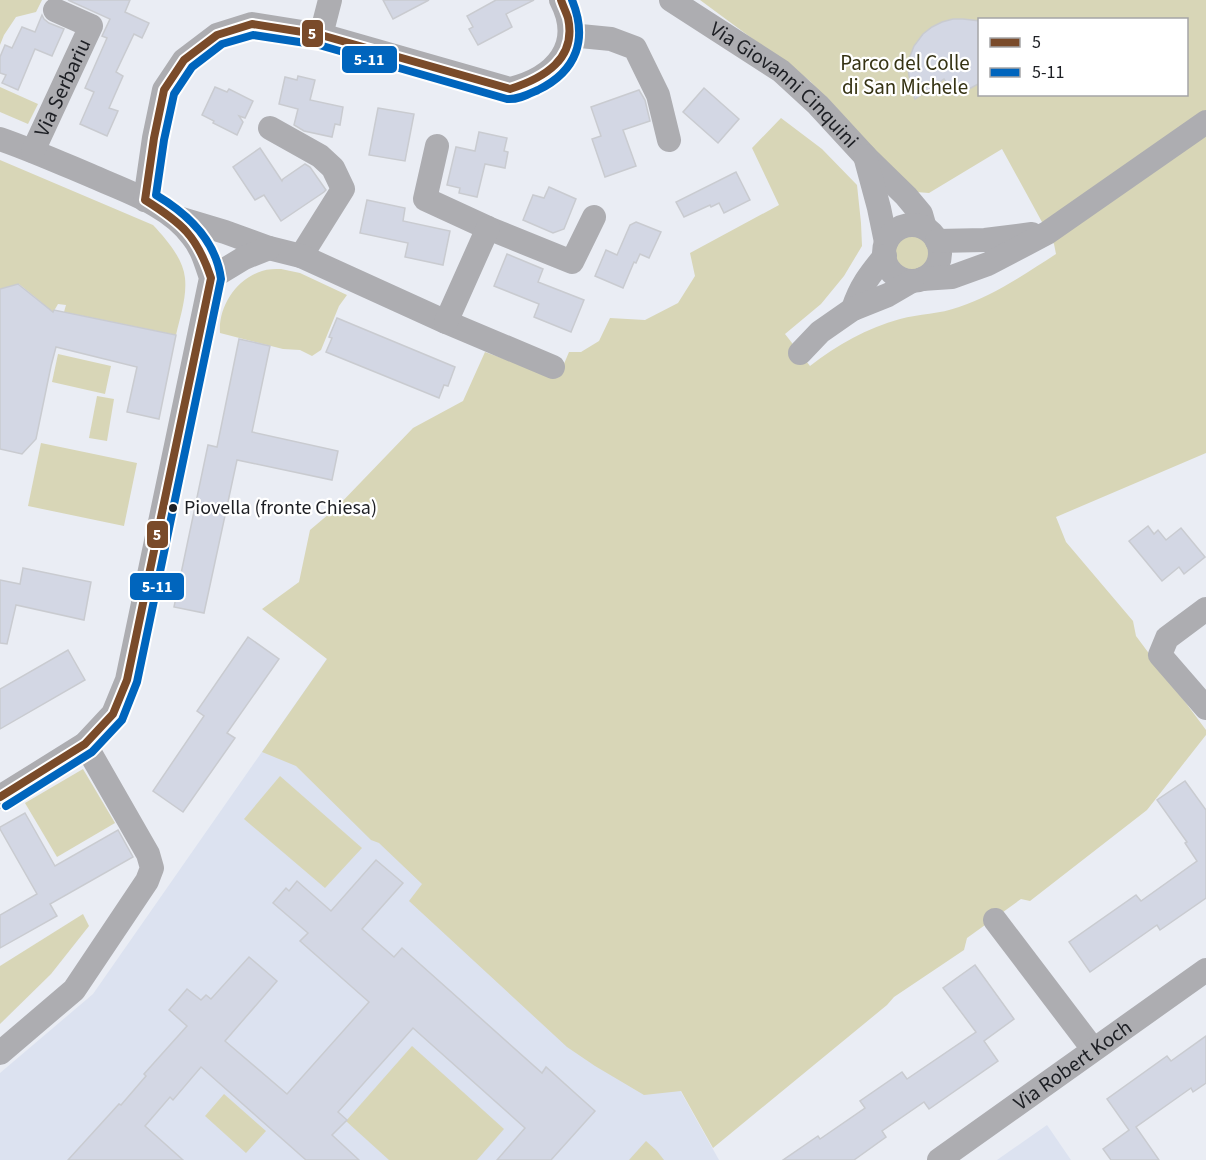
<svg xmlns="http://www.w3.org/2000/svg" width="1206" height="1160" font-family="'Source Sans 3',sans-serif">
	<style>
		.built { fill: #dce2f0 }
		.green { fill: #d8d6b7; fill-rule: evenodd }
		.building { fill: #d3d7e4; stroke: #c9cbd0; stroke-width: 1.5 }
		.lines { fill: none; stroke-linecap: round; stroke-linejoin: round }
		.street { stroke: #adadb1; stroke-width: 24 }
		.bus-1-casing { stroke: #fff; stroke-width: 12 }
		.bus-2-casing { stroke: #fff; stroke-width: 12 }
		.bus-1 { stroke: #7a4b2a; stroke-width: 8 }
		.bus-2 { stroke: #0065bd; stroke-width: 8 }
		.bus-dot { fill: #1d1f24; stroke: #fff; stroke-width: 2 }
		.labels { text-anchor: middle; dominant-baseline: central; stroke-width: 4.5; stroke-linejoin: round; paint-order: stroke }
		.bus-label { font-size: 20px; fill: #1d1f24; stroke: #fff; text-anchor: start }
		.park-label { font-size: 21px; fill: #363314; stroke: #fff }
		.street-label { font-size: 21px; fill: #1d1f24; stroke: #fff }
		.line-badge { stroke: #fff; stroke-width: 2 }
		.badge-label { font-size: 16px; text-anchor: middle; font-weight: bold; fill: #fff }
	</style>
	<rect width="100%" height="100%" fill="#eaedf4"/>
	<g class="built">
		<path d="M379 584 652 1040 719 1160H0V1073L93 994Z"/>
		<path d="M1047 1125 1071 1160H997Z"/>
	</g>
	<g class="green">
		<path d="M0 0H42L36 12 16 17 4 35 0 45Z"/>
		<path d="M700 0H1206V453L1056 517 1066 542 1133 621 1136 636 1206 730V735L1147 810 1030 901 1021 899 967 938 964 950 894 997 887 1005 713 1148 681 1091 644 1095 595 1066 567 1047 409 901 422 884 379 843 371 840 296 766 262 752 327 659 262 609 299 582 310 530 336 508 413 428 463 401 485 352 558 378 569 352H581L599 341 610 318 645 320 678 303 695 276 690 253 779 205 752 148 781 118 822 149 857 185 861 223 862 246 844 276 821 304 785 334 810 366C837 345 867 328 900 319 919 314 940 314 959 307 993 296 1025 274 1056 254L1054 244 1002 149 929 193 916 192 896 177 810 81ZM980 20H1186V94H980Z"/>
		<path d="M0 87 38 104 28 124 0 112Z"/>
		<path d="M0 160 153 225C166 239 183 258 185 278 187 297 180 317 176 335L64 312 66 305 58 304 47 323 41 302 19 284 0 289Z"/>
		<circle cx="912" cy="254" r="18"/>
		<path d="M281 269 300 273 347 295 339 306 321 350 312 356 300 350 283 349 220 333C218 307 236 279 262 271 268 269 275 269 281 269Z"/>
		<path d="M58 354 111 366 105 394 52 382Z"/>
		<path d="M97 396 114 399 107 441 89 438Z"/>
		<path d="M41 443 137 463 124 526 28 506Z"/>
		<path d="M83 769 115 823 57 857 25 803Z"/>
		<path d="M280 776 362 848 325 888 244 819Z"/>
		<path d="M83 914 89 926 51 974 0 1024V966Z"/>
		<path d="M412 1046 504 1129 477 1160H389L346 1121Z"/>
		<path d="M224 1094 266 1131 246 1153 205 1116Z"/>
		<path d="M646 1141 657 1151 664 1160H629Z"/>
	</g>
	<g class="building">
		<path d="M68 0H130L125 12 149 23 142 38 134 34 116 72 123 76 109 108 118 111 107 136 80 124 94 92 85 88 107 38 102 36 110 19Z"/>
		<path d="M383 0H429L393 19Z"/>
		<path d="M496 0H534L506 14 512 27 478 45 469 29 473 27 467 16Z"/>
		<path d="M42 15 44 19 49 23 64 29 52 56 35 49 18 90 2 83 6 75 0 73V57L5 45 12 48 22 27 35 32Z"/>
		<path d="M953 19H963L980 21V83L956 96 944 79 915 99 911 89 908 69 909 59 914 46 923 34 932 27 942 22Z"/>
		<path d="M298 76 315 80 310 100 343 107 340 125 335 124 332 137 304 131 294 125 298 109 279 104 285 77 297 80Z"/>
		<path d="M215 87 227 92 229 89 253 101 245 118 239 116 243 122 237 135 213 123 214 121 202 115Z"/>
		<path d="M704 88 739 119 718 143 683 112Z"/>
		<path d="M639 90 645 100 650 121 623 130 636 166 605 177 592 139 601 136 591 107Z"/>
		<path d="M378 108 414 114 405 161 369 155Z"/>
		<path d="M479 132 507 138 504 151 508 152 505 168 485 164 477 197 459 193 460 188 447 185 456 147 475 151Z"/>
		<path d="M260 148 282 181 283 179 305 164 310 167 326 190 324 192 281 221 264 195 255 200 233 167Z"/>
		<path d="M736 172 750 200 724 213 719 203 711 207 710 205 684 217 676 202Z"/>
		<path d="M549 187 576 199 564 229 553 233 523 220 533 195 544 198Z"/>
		<path d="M367 200 405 208 403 221 450 231 443 265 405 257 408 243 360 233Z"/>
		<path d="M636 222 661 232 649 258 640 254 636 263 634 262 623 288 595 276 606 250 617 255 630 225Z"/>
		<path d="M507 254 543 269 538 282 584 300 571 332 534 317 539 304 494 286Z"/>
		<path d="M18 284 53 312 54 310 176 335 159 419 127 412 137 367 56 347 51 366 36 439 22 454 0 449V289Z"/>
		<path d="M337 318 455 367 448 386 444 385 439 398 326 352 332 338 329 337Z"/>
		<path d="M239 339 270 346 252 432 338 451 332 480 237 460 204 613 174 607 208 445 217 447Z"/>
		<path d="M1148 526 1154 534 1158 530 1166 540 1181 528 1205 557 1184 574 1179 567 1162 581 1129 541Z"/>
		<path d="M23 568 91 582 84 620 16 605 7 644 0 643V580L20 584Z"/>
		<path d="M248 637 279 659 227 733 235 738 183 812 153 791 204 716 197 711Z"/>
		<path d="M68 650 85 680 0 729V689Z"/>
		<path d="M1185 781 1206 810V898L1160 930 1157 925 1090 972 1069 942 1136 895 1141 901 1197 861 1185 843 1187 842 1157 800Z"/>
		<path d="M25 813 55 866 118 830 133 857 50 904 57 916 0 948V915L37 894 0 829V827Z"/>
		<path d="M376 860 403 883 362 929 394 957 402 948 542 1073 546 1067 595 1111 551 1160H497L525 1128 413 1028 338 1112 347 1120 332 1135 359 1160H306L201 1067 173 1100 170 1097 145 1126 183 1160H68L119 1104 121 1105 146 1076 144 1074 187 1026 169 1010 187 989 201 1000 206 995 211 999 249 957 277 981 225 1041 287 1094 369 1002 300 941 308 933 273 903 286 888 289 891 297 881 331 911Z"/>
		<path d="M975 965 1014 1019 984 1041 998 1061 929 1109 924 1102 882 1131 886 1137 854 1160H783L818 1136 820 1139 865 1108 860 1101 902 1072 907 1079 976 1032 943 988Z"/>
		<path d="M1206 1036V1083L1193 1092 1191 1088 1136 1127 1159 1160H1111L1103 1149 1129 1130 1107 1099 1167 1056 1171 1061Z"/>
	</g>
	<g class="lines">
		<g class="street">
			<path id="s1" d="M671 0 781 71 818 105 865 156 906 196 921 214 925 228"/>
			<path d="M321 35 330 0"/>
			<path d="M570 35 611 39 635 48 658 95 669 140"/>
			<path d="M270 128 320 156 333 168 343 189 301 256"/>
			<path d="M0 139C32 150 63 164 94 177 128 192 169 205 192 236 202 248 206 263 211 278L127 680 113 714 85 744 0 797"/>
			<path d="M437 146 425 199 488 228 572 262 594 217"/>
			<path id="s2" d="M33 151 91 26 55 10"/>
			<path d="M865 156 879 208 886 242"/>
			<path d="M145 200 154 138 164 90 184 60 217 35 252 24 321 35 510 89C555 78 585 46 561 0"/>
			<path d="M175 217 225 232 269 248 301 256 446 322 553 367"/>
			<circle cx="912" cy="253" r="28"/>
			<path d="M937 241 985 240 1032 234"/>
			<path d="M211 278 244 258 269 248"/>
			<path d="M922 279 952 277 988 264 1047 233 1206 122"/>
			<path d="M853 309C860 287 870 274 885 256"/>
			<path d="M446 322 488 228"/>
			<path d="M800 353 820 332 853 309 888 295 912 281"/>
			<path d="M1206 609 1167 638 1160 655 1206 708"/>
			<path d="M995 920 1093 1049"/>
			<path d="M0 1053 74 990 147 881 152 868 148 854 85 744"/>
			<path id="s3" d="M939 1160 1206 970"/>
		</g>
		<g class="bus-1-casing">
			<path id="bus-1" d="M0 797 85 744 113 714 127 680 211 278C197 236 182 223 145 200L154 138 164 90 184 60 217 35 252 24 321 35 510 89C544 78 577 59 568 18 566 12 563 6 561 0"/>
		</g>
		<g class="bus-2-casing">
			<path id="bus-2" d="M6 806 92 752 122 720 137 682 221 279C216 240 188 214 156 195L164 140 174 94 192 67 222 44 253 35 319 45 507 99C518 100 529 94 538 90 577 71 588 39 572 0"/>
		</g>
		<use href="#bus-1" class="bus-1"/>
		<use href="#bus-2" class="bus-2"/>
	</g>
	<circle class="bus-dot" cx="173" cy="508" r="5"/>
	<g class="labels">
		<g class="bus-label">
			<text x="184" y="508">Piovella (fronte Chiesa)</text>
		</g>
		<g class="park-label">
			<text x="905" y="63">Parco del Colle<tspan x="905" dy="24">di San Michele</tspan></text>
		</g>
		<g class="street-label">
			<text stroke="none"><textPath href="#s2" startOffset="70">Via Serbariu</textPath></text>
			<text stroke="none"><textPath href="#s1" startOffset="142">Via Giovanni Cinquini</textPath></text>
			<text stroke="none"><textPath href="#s3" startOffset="164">Via Robert Koch</textPath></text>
		</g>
	</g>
	<g class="line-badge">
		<rect x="301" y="19" width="23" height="29" rx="6" fill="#7a4b2a"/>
		<rect x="341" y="45" width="57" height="29" rx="6" fill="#0065bd"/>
		<rect x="146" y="520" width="23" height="29" rx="6" fill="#7a4b2a"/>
		<rect x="129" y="572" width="56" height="29" rx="6" fill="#0065bd"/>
	</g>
	<g class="badge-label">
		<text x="312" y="39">5</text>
		<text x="369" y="65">5-11</text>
		<text x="157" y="540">5</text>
		<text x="157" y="592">5-11</text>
	</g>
	<rect x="978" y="18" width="210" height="78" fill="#ffffff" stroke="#a5a5a7" stroke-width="1.5"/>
	<rect x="990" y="38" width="30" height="9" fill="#7a4b2a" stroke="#a5a5a7" stroke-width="1.5"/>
	<text x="1032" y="48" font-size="18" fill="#1d1f24">5</text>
	<rect x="990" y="68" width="30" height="9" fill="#0065bd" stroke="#a5a5a7" stroke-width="1.5"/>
	<text x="1032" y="78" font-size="18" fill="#1d1f24">5-11</text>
</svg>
